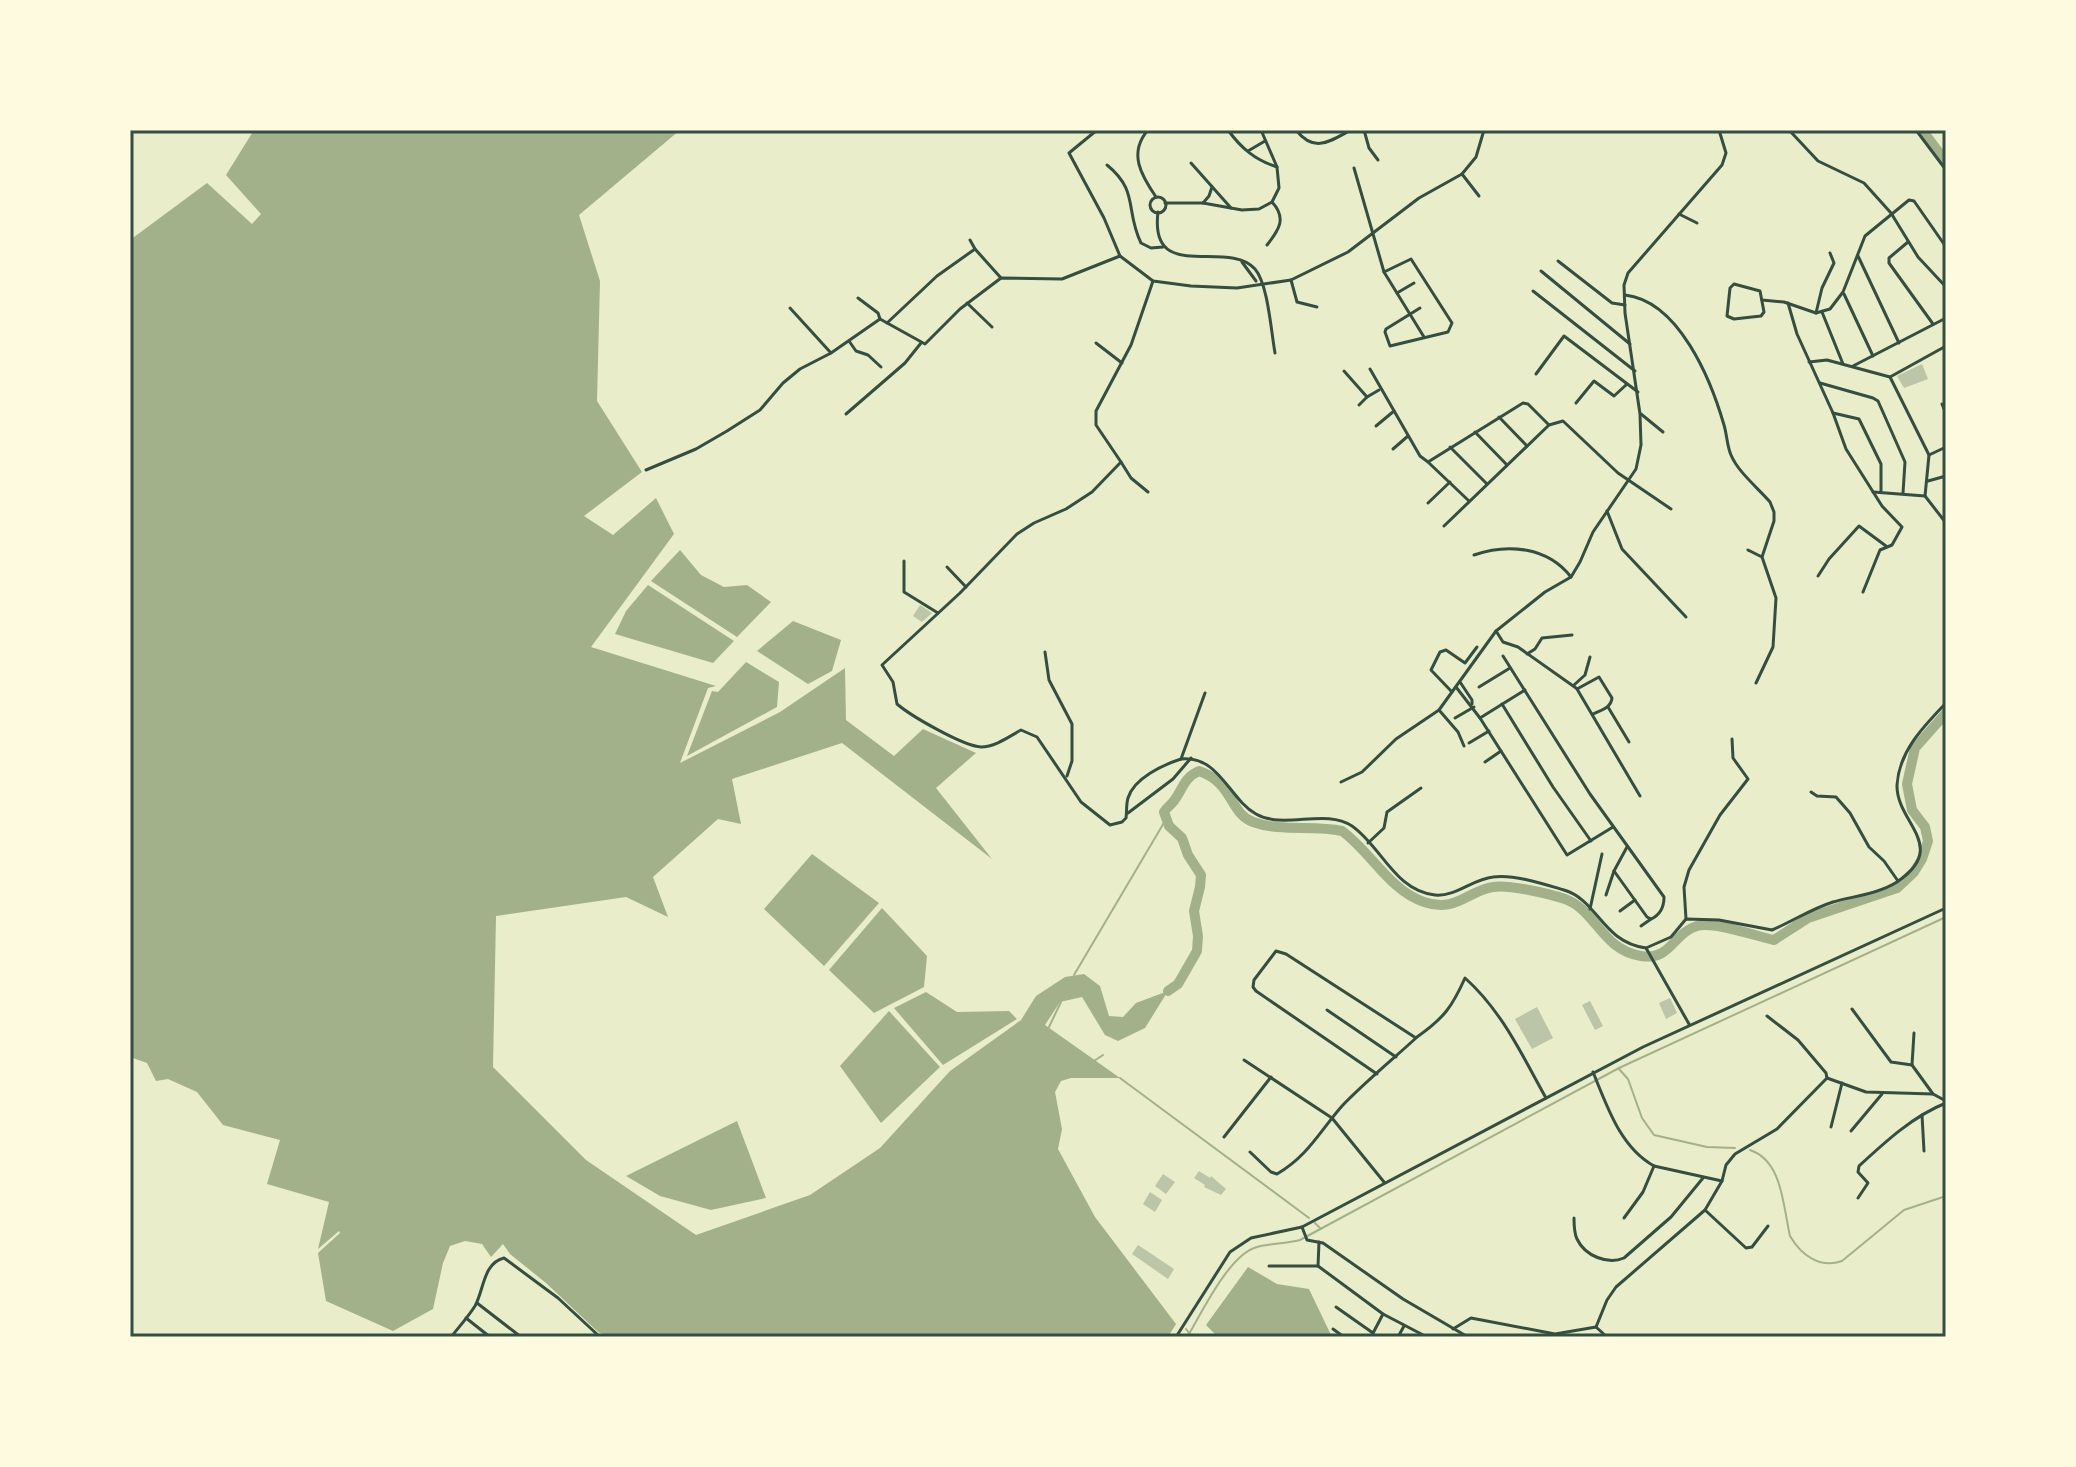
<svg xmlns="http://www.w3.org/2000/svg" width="2076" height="1467" font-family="'Noto Serif',serif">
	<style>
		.water { fill: #a3b18a }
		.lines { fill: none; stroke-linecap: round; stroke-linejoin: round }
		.stream { stroke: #a3b18a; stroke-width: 2 }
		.river { stroke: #a3b18a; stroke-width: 10 }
		.building { fill: #bcc5a7 }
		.minor { stroke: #344e41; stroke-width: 3 }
		.tertiary { stroke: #344e41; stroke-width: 3 }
		.neatline { fill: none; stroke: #344e41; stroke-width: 3 }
	</style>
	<rect width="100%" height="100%" fill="#e9edc9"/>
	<g class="water">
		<path d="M254 130H680L579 215 600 281 597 401 642 472 584 516 613 535 656 498 674 534 591 647 716 686 708 688 680 763 780 712 845 668 846 720 894 756 923 729 976 753 936 788 992 859 842 743 732 779 741 824 718 819 653 877 668 917 626 897 496 916 493 1067 586 1160 696 1235 810 1195 880 1148 950 1071 1021 1020 1036 996 1065 977 1084 974 1100 986 1109 1016 1123 1017 1136 1003 1168 991 1145 1028 1118 1041 1105 1035 1082 997 1060 1002 1045 1025 1120 1078H1071L1061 1081 1055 1092 1062 1129 1058 1149 1095 1217 1176 1324 1168 1337H609L598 1332 546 1283 510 1254 503 1244 491 1257 482 1244 465 1241 450 1246 443 1263 433 1309 393 1331 326 1301 318 1253 340 1233 339 1231 318 1249 329 1202 267 1184 280 1140 223 1125 197 1092 168 1079 156 1081 147 1063 130 1057V240L207 183 252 224 261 214 226 175Z"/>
		<path d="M680 550 701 575 724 587 747 585 771 602 737 637 651 581Z"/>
		<path d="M648 585 734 641 713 663 615 634 626 611Z"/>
		<path d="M793 621 841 640 832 671 808 684 757 651Z"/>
		<path d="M746 662 779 682 777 707 687 756 712 691 718 692Z"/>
		<path d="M812 854 879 903 824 966 764 909Z"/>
		<path d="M882 908 927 956 924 987 874 1013 829 970Z"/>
		<path d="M926 992 957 1012 1009 1011 1017 1019 943 1065 894 1008Z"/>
		<path d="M889 1011 940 1067 881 1123 840 1066Z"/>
		<path d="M737 1121 766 1198 711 1210 660 1196 626 1176Z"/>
		<path d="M1248 1267 1277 1284 1309 1289 1332 1337H1218L1206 1325Z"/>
	</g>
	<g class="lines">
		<g class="stream">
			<path d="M1074 975 1165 821"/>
			<path d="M1048 1029 1061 1002"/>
			<path d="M1094 1061 1103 1055"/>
			<path d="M1619 1069 1628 1079 1642 1118 1654 1135 1707 1147 1735 1148"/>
			<path d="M1120 1078 1309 1218"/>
			<path d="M928 1097 942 1082"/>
			<path d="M1750 1150C1783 1161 1783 1207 1790 1236 1801 1255 1820 1269 1842 1261L1904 1210 1946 1196"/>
			<path d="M1315 1223 1321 1229"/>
			<path d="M1186 1329 1192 1337"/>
			<path d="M1189 1334C1203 1310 1230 1254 1257 1247 1270 1243 1285 1244 1300 1240L1619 1068 1946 917"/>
		</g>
		<g class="river">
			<path d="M1922 130 1946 162"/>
			<path d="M1168 991 1178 984 1197 951 1198 936 1194 911 1200 887 1201 875 1188 855 1182 838 1169 826 1164 812C1166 808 1170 806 1173 802 1183 790 1183 778 1199 771 1234 783 1229 813 1253 822 1281 832 1313 825 1342 831 1370 851 1390 891 1424 902 1456 913 1467 891 1493 887 1508 884 1550 894 1565 899 1596 910 1602 950 1641 956 1671 961 1673 933 1697 926 1714 921 1755 936 1774 940L1808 918 1897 888 1914 872 1922 859 1928 841 1925 827 1912 810 1907 784 1915 748 1946 713"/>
		</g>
	</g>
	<g class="building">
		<path d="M1922 364 1928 379 1904 388 1897 376Z"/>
		<path d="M920 605 932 613 922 622 913 616Z"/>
		<path d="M1670 998 1677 1013 1666 1019 1659 1003Z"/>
		<path d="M1590 1001 1603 1026 1595 1030 1582 1005Z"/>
		<path d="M1537 1007 1553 1038 1532 1049 1515 1019Z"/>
		<path d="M1199 1171 1210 1178 1211 1176 1226 1189 1221 1195 1204 1187 1205 1185 1194 1178Z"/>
		<path d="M1163 1174 1175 1182 1166 1194 1155 1186Z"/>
		<path d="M1150 1192 1162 1200 1155 1212 1143 1204Z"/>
		<path d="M1138 1245 1174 1269 1168 1279 1132 1254Z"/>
	</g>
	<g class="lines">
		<g class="minor">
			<path d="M1148 130C1128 153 1141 175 1156 197"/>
			<path d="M1228 130C1241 148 1255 160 1277 167"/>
			<path d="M1296 130C1314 153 1329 142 1351 130"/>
			<path d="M1364 130 1369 148 1378 160"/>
			<path d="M1916 130 1946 170"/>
			<path d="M1248 151 1265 141"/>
			<path d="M1191 163 1231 208"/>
			<path d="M1107 165C1139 191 1125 210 1141 243L1151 248 1163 247"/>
			<path d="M1354 168 1384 272 1424 337"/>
			<path d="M1462 174 1479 196"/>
			<circle cx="1158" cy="205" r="8"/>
			<path d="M1165 203H1203L1242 210 1259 209 1272 202 1279 188 1277 167 1261 130"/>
			<path d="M1203 203 1209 196 1212 187"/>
			<path d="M1158 212C1149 285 1227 238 1255 269 1268 284 1271 331 1275 353"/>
			<path d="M1679 214 1697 223"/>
			<path d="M970 240 975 249 1001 278"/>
			<path d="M1908 242 1889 258V263L1933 324"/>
			<path d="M1267 245C1279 230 1287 218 1272 202"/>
			<path d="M1858 256 1899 343"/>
			<path d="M1558 261 1612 303 1625 305"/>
			<path d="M1242 262 1256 281"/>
			<path d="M1541 271 1630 344"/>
			<path d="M1384 272 1411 259 1452 323 1448 332 1390 346 1385 332 1386 329 1420 308"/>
			<path d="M1291 280 1297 302 1317 307"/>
			<path d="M1153 281 1131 345 1096 411V425L1121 462 1092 492 1066 509 1034 523 1017 534 960 593 882 665 893 682 897 704C911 716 963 746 981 747 995 747 1010 736 1021 730L1037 737 1081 802 1110 825 1122 822 1126 818C1127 811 1126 805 1128 798 1134 778 1163 765 1181 759"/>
			<path d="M1734 284 1760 291 1764 312 1761 316 1734 319 1727 316 1730 288Z"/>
			<path d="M1533 291 1635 371"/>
			<path d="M1397 293 1414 283"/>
			<path d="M1844 294 1873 356"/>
			<path d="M1625 295C1679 301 1711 380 1724 425 1727 435 1727 446 1731 455 1738 472 1758 488 1770 502L1774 512V521L1762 557 1776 598 1773 647 1756 683"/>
			<path d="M858 298 878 313 880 319 925 344 960 309 1001 278 1062 279 1120 256"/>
			<path d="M1762 300 1784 302 1816 313 1830 309 1843 292 1865 236 1909 200 1914 201 1946 247"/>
			<path d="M967 303 992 327"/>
			<path d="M1788 303 1797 334 1833 413 1846 449 1882 506 1902 527 1892 545 1880 550 1863 592"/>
			<path d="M790 308 831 353"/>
			<path d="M1822 312 1843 364"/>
			<path d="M1816 313 1822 288 1834 263 1830 253"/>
			<path d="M887 323 937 276 975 249"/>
			<path d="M849 341 856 351 868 355 881 367"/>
			<path d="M1096 343 1122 363"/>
			<path d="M1809 362 1827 360 1890 377 1929 455 1925 496"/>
			<path d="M1853 366 1946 318"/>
			<path d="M1370 369 1420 456 1428 462 1523 403 1528 404 1549 425"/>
			<path d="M1344 371 1367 397 1379 390"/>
			<path d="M1536 374 1564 336 1638 392"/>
			<path d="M1890 377 1946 346"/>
			<path d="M1820 383 1873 398 1878 401 1905 462 1903 493"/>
			<path d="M1576 403 1594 381 1614 396 1626 385"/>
			<path d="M1942 404 1946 414"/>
			<path d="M1359 405 1367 397"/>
			<path d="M1833 413 1859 419 1881 464V491"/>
			<path d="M846 414 905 363 921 343"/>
			<path d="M1641 414 1663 432"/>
			<path d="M1499 417 1527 446"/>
			<path d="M1376 426 1394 411"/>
			<path d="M1475 432 1507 465"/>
			<path d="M1450 447 1487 484"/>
			<path d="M1393 449 1408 436"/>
			<path d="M1929 455 1946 447"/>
			<path d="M1121 462 1131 478 1148 492"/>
			<path d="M1429 463 1469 501"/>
			<path d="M646 470 696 449 727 431 760 410 783 383 800 369 831 353 880 319"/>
			<path d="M1928 481 1946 476"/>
			<path d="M1873 492 1925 496 1946 523"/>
			<path d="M1428 503 1450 482"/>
			<path d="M1607 511 1622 549 1686 617"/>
			<path d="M1444 526 1549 425 1563 421 1618 473 1671 509"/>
			<path d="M1748 550 1762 557"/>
			<path d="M1474 555C1508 543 1548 547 1571 577"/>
			<path d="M904 561V592L938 613"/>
			<path d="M947 567 966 587"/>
			<path d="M1818 576 1829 559 1859 526 1886 546"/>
			<path d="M1496 631 1503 642 1518 647 1576 688"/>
			<path d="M1045 652 1049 680 1072 724V761L1067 776"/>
			<path d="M1527 654 1535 649 1542 638 1572 635"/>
			<path d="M1503 656 1590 794 1664 897C1664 907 1660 915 1651 919L1647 917 1614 871"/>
			<path d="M1460 682 1472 700V704"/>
			<path d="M1574 685 1585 675 1590 657"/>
			<path d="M1456 687 1480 718 1567 855 1613 827"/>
			<path d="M1479 687 1510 668"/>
			<path d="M1452 692 1431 670 1440 652 1446 650 1465 663 1477 647"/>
			<path d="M1205 693 1181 759C1219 755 1229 799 1256 814 1284 830 1325 808 1352 826 1381 846 1395 891 1435 895 1455 897 1473 879 1493 877 1514 874 1544 884 1564 890 1598 900 1602 942 1646 948"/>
			<path d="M1502 704 1553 787 1591 841"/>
			<path d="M1608 707 1629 742"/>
			<path d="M1439 710 1458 732 1464 746"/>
			<path d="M1593 714C1601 710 1611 708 1612 698L1599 677 1577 689 1640 796"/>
			<path d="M1455 718 1474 707"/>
			<path d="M1480 718 1525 690"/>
			<path d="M1469 743 1489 731"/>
			<path d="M1485 762 1501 751"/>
			<path d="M1341 782 1362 772 1396 739 1439 710 1496 631 1545 592 1571 577 1580 562 1593 532 1636 469 1641 445 1640 414 1625 313 1624 285 1628 273 1722 165 1726 153 1719 130"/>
			<path d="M1811 792 1817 796 1836 797 1850 813 1869 847 1884 861 1898 881"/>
			<path d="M1128 813 1173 779 1191 758"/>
			<path d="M1368 843 1384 828 1387 812 1421 788"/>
			<path d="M1606 895 1614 871 1627 847"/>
			<path d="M1590 909 1602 854"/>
			<path d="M1620 911 1635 900"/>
			<path d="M1686 919 1684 887 1689 870 1720 815 1748 779 1733 758 1732 739"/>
			<path d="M1641 926 1651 919"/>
			<path d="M1852 1009 1891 1062 1912 1065"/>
			<path d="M1327 1010 1396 1057"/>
			<path d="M1767 1016 1798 1040 1826 1073 1827 1078"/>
			<path d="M1914 1033 1912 1065 1933 1094"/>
			<path d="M1417 1037C1444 1018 1452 1007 1465 978 1502 1011 1522 1055 1546 1098"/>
			<path d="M1244 1060 1332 1118 1384 1182"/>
			<path d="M1593 1072C1607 1106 1620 1147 1654 1166L1722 1181"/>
			<path d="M1827 1078 1866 1092 1933 1094 1946 1101"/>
			<path d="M1922 1115 1924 1151"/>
			<path d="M1831 1127 1842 1083"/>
			<path d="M1851 1131 1882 1094"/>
			<path d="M1224 1137 1271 1077"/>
			<path d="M1250 1152 1271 1172 1277 1174C1308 1156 1320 1131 1342 1106 1365 1082 1392 1060 1416 1038L1286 954 1276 951 1254 980 1253 987 1256 991 1377 1074"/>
			<path d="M1858 1198 1868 1183 1858 1172 1859 1166C1885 1142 1913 1116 1946 1103"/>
			<path d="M1705 1210 1746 1248 1752 1247 1768 1226"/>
			<path d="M1574 1218C1574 1225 1574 1233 1577 1239 1585 1256 1608 1265 1624 1258L1671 1217 1703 1178"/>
			<path d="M1624 1218 1643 1192 1654 1166"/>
			<path d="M1269 1266H1318L1383 1314 1427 1337"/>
			<path d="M1318 1266 1319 1242"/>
			<path d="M477 1303 521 1337"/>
			<path d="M1336 1307 1373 1333"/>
			<path d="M466 1318 490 1337"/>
			<path d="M1596 1327 1607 1300 1616 1287 1705 1210 1722 1181 1726 1165 1735 1154 1777 1129 1827 1078"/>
			<path d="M1333 1329 1344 1337"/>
			<path d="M1453 1329 1471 1318 1555 1334 1596 1327 1607 1337"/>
			<path d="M1371 1337 1383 1314"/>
			<path d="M1398 1337 1404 1326"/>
		</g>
		<g class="tertiary">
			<path d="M1097 130 1069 153 1104 218 1120 256 1153 281 1191 286 1237 288 1291 280 1348 252 1419 198 1462 174 1476 157 1484 130"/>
			<path d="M1789 130 1818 161 1864 183 1891 213 1918 257 1946 287"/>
			<path d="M1689 1024 1646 948 1671 937 1686 919 1719 920 1772 930C1793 921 1811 909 1833 902 1854 896 1878 894 1897 882 1950 846 1896 823 1897 785 1899 751 1924 726 1946 703"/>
			<path d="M1302 1227 1307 1240 1323 1243 1403 1299 1468 1337"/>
			<path d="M451 1337C459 1327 468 1317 475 1306 484 1290 483 1263 504 1258L558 1298 600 1337"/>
			<path d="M1176 1337 1230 1252 1251 1238 1302 1227 1643 1047 1946 908"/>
		</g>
	</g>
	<rect width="2076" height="1467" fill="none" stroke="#fefae0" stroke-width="264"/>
	<rect x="132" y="132" width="1812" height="1203" class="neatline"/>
</svg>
